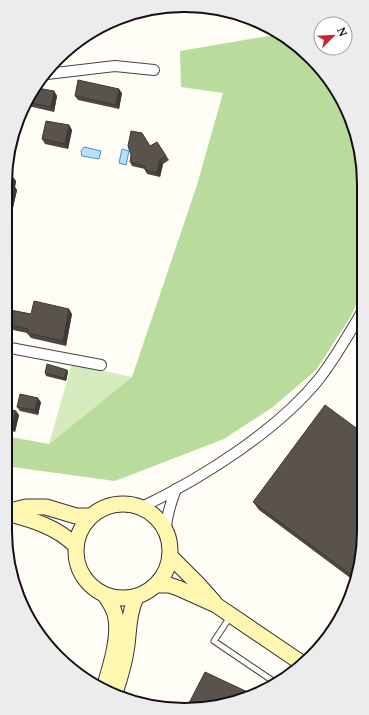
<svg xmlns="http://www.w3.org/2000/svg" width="369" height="715" font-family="'Noto Serif',serif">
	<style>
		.green { fill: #d5ebbd }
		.forest { fill: #b9dc9c }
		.water { fill: #b9e0f7; stroke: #3f96cf }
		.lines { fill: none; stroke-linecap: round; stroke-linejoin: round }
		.lane-casing { stroke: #444; stroke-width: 7 }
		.street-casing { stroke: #444; stroke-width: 12 }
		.secondary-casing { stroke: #333; stroke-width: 17 }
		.lane { stroke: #fff; stroke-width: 5 }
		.street { stroke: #fff; stroke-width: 10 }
		.secondary { stroke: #fff6b0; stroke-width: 15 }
		.wall { fill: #4d4742 }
		.shaded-wall { fill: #3f3936 }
		.building { fill: #5a524d; stroke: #3f3936 }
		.rim { fill: none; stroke: #111; stroke-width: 2 }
	</style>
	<rect width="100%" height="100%" fill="#fffdf5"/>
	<path class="green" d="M72 364 132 377 49 444Z"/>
	<path class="forest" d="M280 34 303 50 334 85 362 161 363 288 351 316 316 370 273 407 224 439 115 481 5 466V436L49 444 132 377 197 185 223 93 181 87 180 51Z"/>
	<g class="water">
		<path d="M84 147 101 151 99 159 82 156 81 151Z"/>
		<path d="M122 149 129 151 126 165 119 163Z"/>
	</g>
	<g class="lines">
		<g class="lane-casing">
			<path id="lane" d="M230 617 214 641 276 683"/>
		</g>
		<g class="street-casing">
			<g id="street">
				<path d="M47 74 115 66 154 70"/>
				<path d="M5 347 101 365"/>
				<path d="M142 507C202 478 277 431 319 379 336 357 349 334 363 310"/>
				<path d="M166 530C166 516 171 502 176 489"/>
			</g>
		</g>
		<g class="secondary-casing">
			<g id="secondary">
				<circle cx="123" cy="551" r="47"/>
				<path d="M5 512 26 507H46L76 516H90"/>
				<path d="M6 513C32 520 56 526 76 546"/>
				<path d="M170 556 197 583 214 602"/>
				<path d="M156 585H169L178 588 216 605 303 664"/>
				<path d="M104 688C110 668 121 635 115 614 113 607 109 601 105 595"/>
				<path d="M115 693C120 678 125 662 127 645 129 628 129 613 136 597"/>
			</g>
		</g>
		<use href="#lane" class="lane"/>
		<use href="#street" class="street"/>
		<use href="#secondary" class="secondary"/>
	</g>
	<g class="wall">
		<path d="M37 88 54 91 57 96 54 112 24 105Z"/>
		<path d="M122 93 119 109 78 100 75 96Z"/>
		<path d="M69 125 72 130 68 149 45 144 42 139Z"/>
		<path d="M157 142 169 160 163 164 160 177 147 174 145 170V169L132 166 130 162Z"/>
		<path d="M5 174 12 176 16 181 15 187 17 190 12 212 5 211Z"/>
		<path d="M5 309 31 314H72L66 346 31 338 27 333 13 330V332L5 331Z"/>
		<path d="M67 370 68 372 66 381 46 376 45 373Z"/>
		<path d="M41 402 38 415 20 411 17 407Z"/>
		<path d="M5 408 19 415 15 432 5 429Z"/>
		<path d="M253 502 364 542 353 580 259 510Z"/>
	</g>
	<g class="shaded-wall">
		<path d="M119 89 122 93 119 109 116 105Z"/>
		<path d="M54 91 57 96 54 112 51 107Z"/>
		<path d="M69 125 72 130 68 149 65 144Z"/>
		<path d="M160 160 163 164 160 177 157 173Z"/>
		<path d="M12 176 16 181 15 187 17 190 12 212 8 207 11 184Z"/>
		<path d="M69 309 72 314 66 346 63 341Z"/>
		<path d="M10 325 13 330V332L9 327Z"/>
		<path d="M67 370 68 372 66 381 64 378Z"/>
		<path d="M38 398 41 402 38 415 35 410Z"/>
		<path d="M16 411 19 415 15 432 12 427Z"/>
	</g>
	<g class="building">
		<path d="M78 80 119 89 116 105 75 96Z"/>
		<path d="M37 88 54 91 51 107 26 102Z"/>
		<path d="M46 121 69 125 65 144 42 139Z"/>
		<path d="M131 131 142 133 150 146 157 142 166 156 160 160 157 173 145 170V166L130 162 131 155 128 146Z"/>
		<path d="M5 174 12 176 11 184H13L8 207 5 206Z"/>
		<path d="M34 301 69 309 63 341 27 333 28 329 10 325 9 327 5 326V309L31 314Z"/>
		<path d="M47 364 67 370 64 378 45 373Z"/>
		<path d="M20 394 38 398 35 410 17 407Z"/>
		<path d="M325 405 363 433 364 542 354 577 253 502Z"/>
		<path d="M5 408 16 411 12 427 5 426Z"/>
		<path d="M205 672 254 695 208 708 187 707Z"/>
	</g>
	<path d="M0 0H369V715H0ZM184 12H185A172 172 0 0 1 357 184V531A172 172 0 0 1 185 703H184A172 172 0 0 1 12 531V184A172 172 0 0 1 184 12Z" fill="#ececec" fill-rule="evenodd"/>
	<path class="rim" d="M184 12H185A172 172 0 0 1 357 184V531A172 172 0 0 1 185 703H184A172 172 0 0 1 12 531V184A172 172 0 0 1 184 12Z"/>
	<g transform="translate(333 36) rotate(66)"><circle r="19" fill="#ffffff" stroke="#a0a0a0"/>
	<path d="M0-3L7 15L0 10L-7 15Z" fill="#c4262e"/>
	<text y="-6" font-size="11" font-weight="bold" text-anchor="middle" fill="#111111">N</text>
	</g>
</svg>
